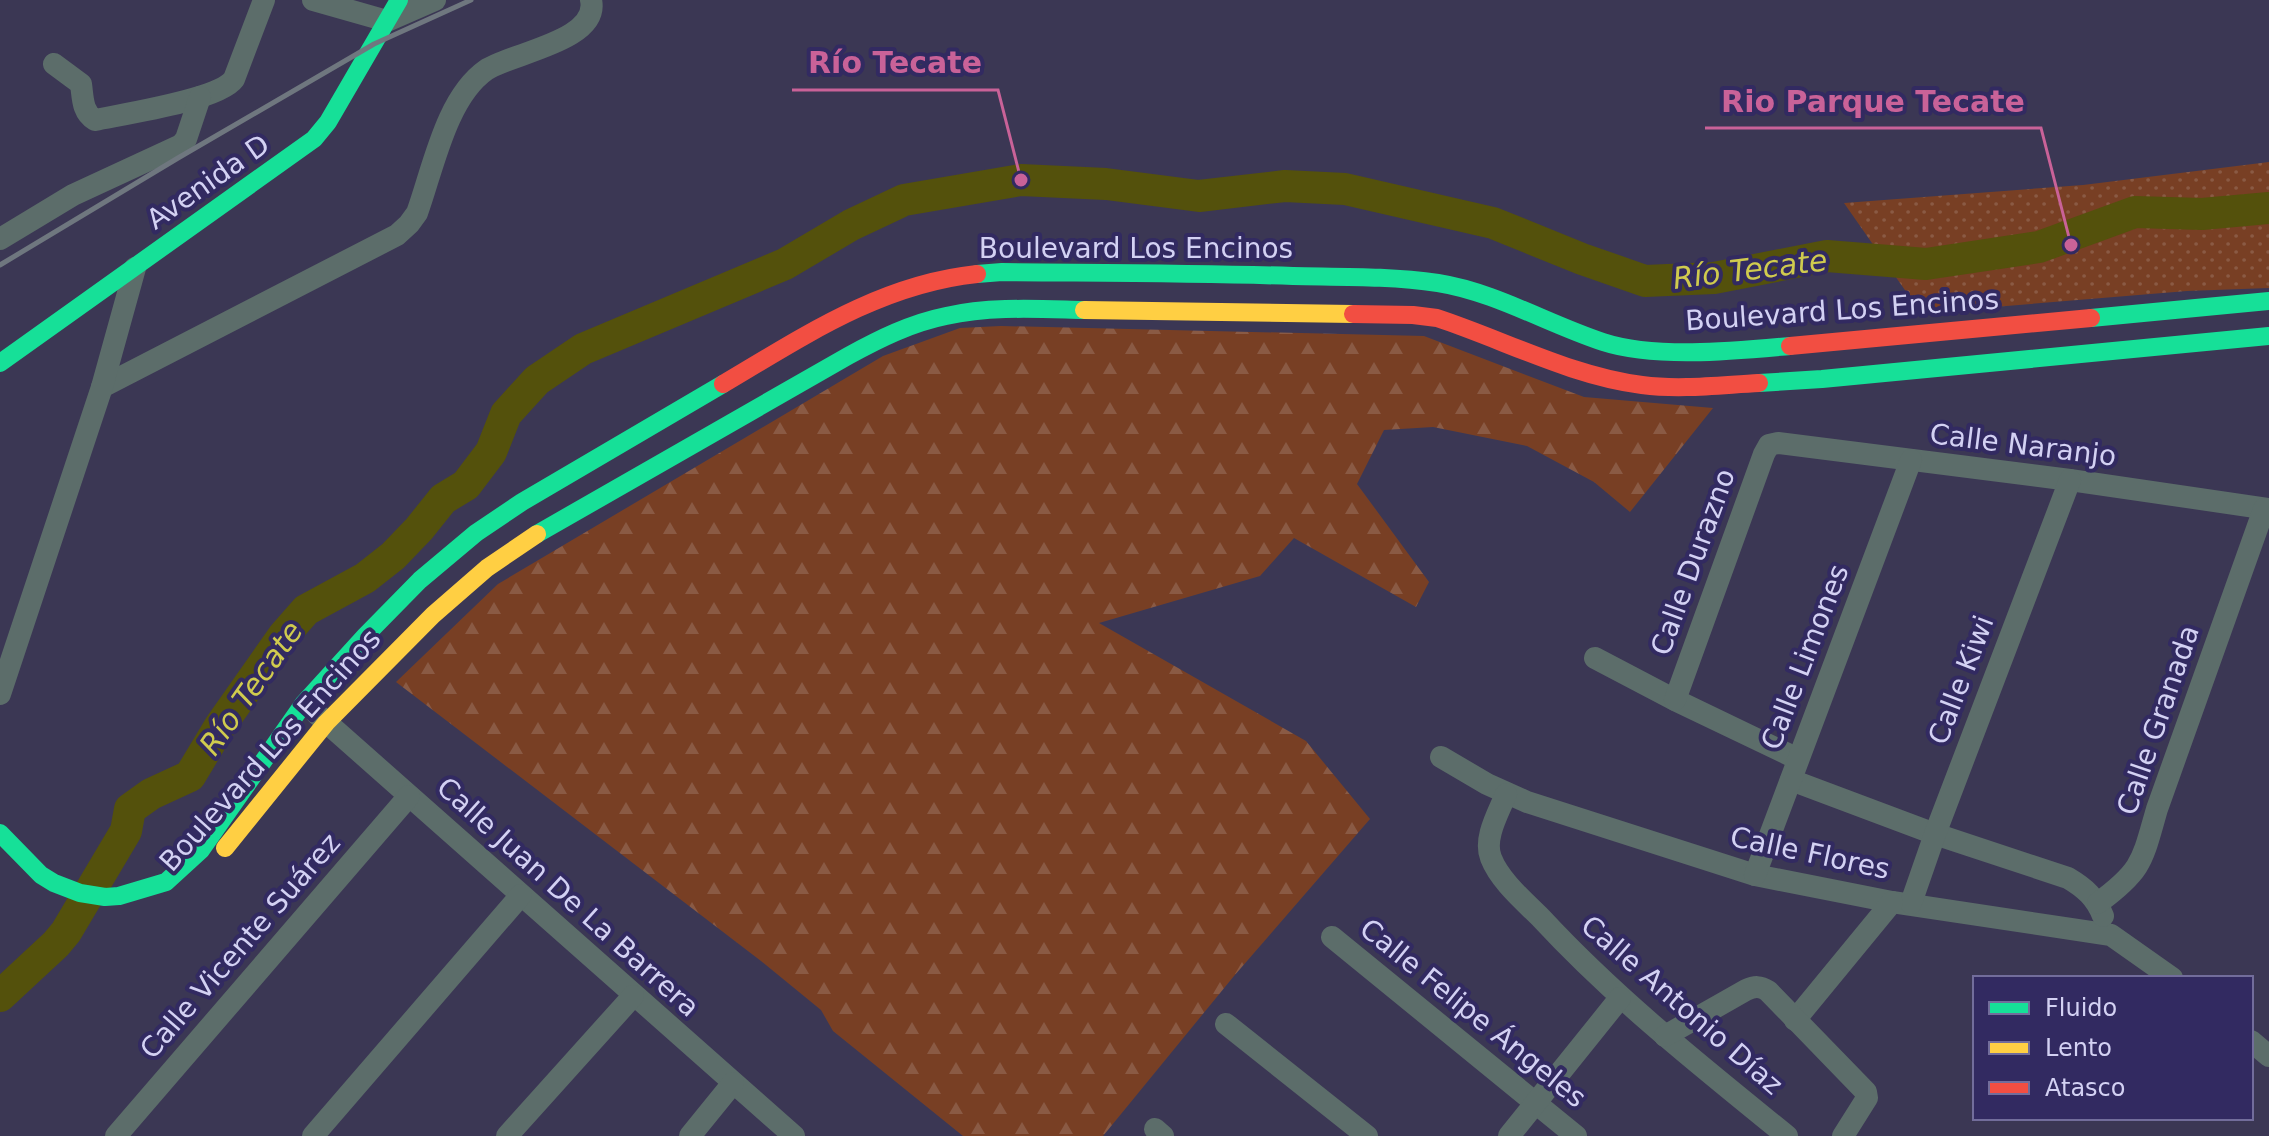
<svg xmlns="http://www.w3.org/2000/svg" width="2269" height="1136" font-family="'DejaVu Sans',sans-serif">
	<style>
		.green { fill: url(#green-dots) }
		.forest { fill: url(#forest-firs) }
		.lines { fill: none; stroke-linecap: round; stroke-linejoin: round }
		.river { stroke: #54510c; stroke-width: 32 }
		.street { stroke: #5c6d6a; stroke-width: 22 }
		.fast { stroke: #16e098; stroke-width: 18 }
		.slow { stroke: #ffcf43; stroke-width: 18 }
		.jam { stroke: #f24e42; stroke-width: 18 }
		.rail { stroke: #6f777f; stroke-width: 5 }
		.labels { text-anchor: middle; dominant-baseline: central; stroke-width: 8; stroke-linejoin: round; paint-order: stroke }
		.street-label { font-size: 28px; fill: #d3d1f3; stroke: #322a61 }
		.water-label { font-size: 30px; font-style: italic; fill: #d0cb4e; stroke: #322a61 }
		.leader { fill: none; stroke: #c96298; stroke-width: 3 }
		.callout-dot { fill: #c96298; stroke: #322a61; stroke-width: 3 }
		.callout-label { font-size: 30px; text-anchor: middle; font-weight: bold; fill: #c96298; stroke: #322a61; stroke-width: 8; stroke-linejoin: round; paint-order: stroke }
	</style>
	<defs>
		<pattern id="green-dots" width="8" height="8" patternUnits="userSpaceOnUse" patternTransform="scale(2)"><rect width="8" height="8" fill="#783f24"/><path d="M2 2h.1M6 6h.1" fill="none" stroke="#8a5a44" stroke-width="1.8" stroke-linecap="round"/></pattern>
		<pattern id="forest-firs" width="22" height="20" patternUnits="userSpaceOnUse" patternTransform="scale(2)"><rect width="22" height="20" fill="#783f24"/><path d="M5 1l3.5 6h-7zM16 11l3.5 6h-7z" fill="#8a5a44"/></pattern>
	</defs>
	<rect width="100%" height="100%" fill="#3b3754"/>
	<path class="green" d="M2269 162V288L2187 291 1921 313 1844 203 2083 185Z"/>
	<path class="forest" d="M1001 326 1424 336 1584 397 1713 408 1630 512 1594 482 1527 446 1433 427 1384 430 1357 484 1429 582 1416 607 1294 538 1260 576 1099 623 1306 741 1370 819 1234 976 1103 1136H963L833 1031 821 1010 761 961 396 682 498 584 883 356 960 328Z"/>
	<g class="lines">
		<path class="river" d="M0 996 56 944 66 932 126 831 130 809 151 794 190 776 220 726 284 635 306 610 365 578 393 556 419 529 443 499 466 485 491 452 506 414 537 380 583 349 785 264 851 225 904 200 1021 180 1106 184 1199 196 1285 186 1345 189 1493 223 1582 259 1645 281 1714 278 1827 256 1926 264 2039 247 2135 212 2202 214 2269 208"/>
		<g class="street">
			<path d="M313 0 387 21 435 0"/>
			<path d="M54 64 81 84C83 98 82 112 95 120 124 114 219 100 234 79L264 0"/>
			<path d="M0 239 73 195 181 145 186 139 200 97"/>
			<path d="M102 387 397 235 409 224 417 213C433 169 446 98 486 70 511 53 600 41 591 0"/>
			<path d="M1595 658 1675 700 1798 759"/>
			<path d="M0 694 102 387 135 268"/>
			<path d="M1675 700 1764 454 1769 445 1778 443 2070 480 2269 509"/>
			<path d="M317 714 794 1136"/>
			<path d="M1441 757 1487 784 1527 802 1755 875 1892 902 2111 935 2172 978"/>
			<path d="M1791 780 1935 834 2068 878C2085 888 2096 898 2103 916"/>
			<path d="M1506 794C1499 812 1483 838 1491 858 1500 881 1524 901 1541 918 1616 999 1702 1067 1787 1136"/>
			<path d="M1755 875 1911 460"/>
			<path d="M1911 903 1935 834 2070 480"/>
			<path d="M2098 903C2143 870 2142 861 2157 809L2264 509"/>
			<path d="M1332 937 1576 1136"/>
			<path d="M1795 1020 1892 902"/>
			<path d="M1226 1024 1367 1136"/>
			<path d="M1665 1036 1746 990C1755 986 1760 986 1768 991L1866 1092 1867 1098 1843 1136"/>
			<path d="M2251 1041 2269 1056"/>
			<path d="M1155 1129 1163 1136"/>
			<path d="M116 1136 409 796"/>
			<path d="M313 1136 521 895"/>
			<path d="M507 1136 633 996"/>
			<path d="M690 1136 733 1083"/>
			<path d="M1509 1136 1620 998"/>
		</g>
		<g class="fast">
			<path d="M977 274 1002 272C1099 273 1196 273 1293 276 1341 277 1390 276 1438 283 1495 292 1548 324 1603 342 1655 359 1735 351 1790 346"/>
			<path d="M2091 318 2269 301"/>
			<path d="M0 363 314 139 328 122 399 0"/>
			<path d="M1759 383 1822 379 2269 336"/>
			<path d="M537 534 848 356C879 339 911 323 946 316 991 306 1038 309 1084 310"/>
			<path d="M0 833 41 875 54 883 80 893 105 897 119 896 166 882 201 850 304 703 365 636 420 580 476 533 522 502 723 384"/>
		</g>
		<g class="slow">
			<path d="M1084 310 1353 314"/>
			<path d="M225 848 326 723 433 615 487 568 537 534"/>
		</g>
		<g class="jam">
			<path d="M1353 314 1413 315 1437 318C1504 340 1571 376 1642 385 1680 390 1720 385 1759 383"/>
			<path d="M1790 346 2091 318"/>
			<path d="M723 384C804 336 881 284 977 274"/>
		</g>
		<path class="rail" d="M0 265 178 158 374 44 471 0"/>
	</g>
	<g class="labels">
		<g class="street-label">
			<text transform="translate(208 182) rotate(-35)">Avenida D</text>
			<text x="1136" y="248">Boulevard Los Encinos</text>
			<text transform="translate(1842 310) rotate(-4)">Boulevard Los Encinos</text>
			<text transform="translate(2023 445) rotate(7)">Calle Naranjo</text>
			<text transform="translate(1693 562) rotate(-70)">Calle Durazno</text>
			<text transform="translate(1805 657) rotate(-69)">Calle Limones</text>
			<text transform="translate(1961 680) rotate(-69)">Calle Kiwi</text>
			<text transform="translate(2158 720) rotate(-71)">Calle Granada</text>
			<text transform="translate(270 750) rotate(-48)">Boulevard Los Encinos</text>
			<text transform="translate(1810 853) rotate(12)">Calle Flores</text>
			<text transform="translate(568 897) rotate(42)">Calle Juan De La Barrera</text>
			<text transform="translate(240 946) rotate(-49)">Calle Vicente Suárez</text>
			<text transform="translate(1682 1005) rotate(41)">Calle Antonio Díaz</text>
			<text transform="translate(1473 1013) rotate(39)">Calle Felipe Ángeles</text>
		</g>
		<g class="water-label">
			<text transform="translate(1750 269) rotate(-7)">Río Tecate</text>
			<text transform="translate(251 688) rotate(-55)">Río Tecate</text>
		</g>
	</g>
	<path class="leader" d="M1021 180L998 90H792M2071 245L2041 128H1705"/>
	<g class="callout-dot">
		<circle cx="1021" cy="180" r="8"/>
		<circle cx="2071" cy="245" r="8"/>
	</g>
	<g class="callout-label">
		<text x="895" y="73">Río Tecate</text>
		<text x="1873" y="112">Rio Parque Tecate</text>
	</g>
	<rect x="1973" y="976" width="280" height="144" fill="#322a61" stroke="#726d9b" stroke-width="2"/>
	<rect x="1989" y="1002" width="40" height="12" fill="#16e098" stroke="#726d9b" stroke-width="2"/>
	<text x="2045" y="1016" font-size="24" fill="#d3d1f3">Fluido</text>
	<rect x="1989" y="1042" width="40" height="12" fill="#ffcf43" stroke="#726d9b" stroke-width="2"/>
	<text x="2045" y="1056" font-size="24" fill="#d3d1f3">Lento</text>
	<rect x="1989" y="1082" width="40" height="12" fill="#f24e42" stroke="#726d9b" stroke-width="2"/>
	<text x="2045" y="1096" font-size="24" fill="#d3d1f3">Atasco</text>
</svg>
